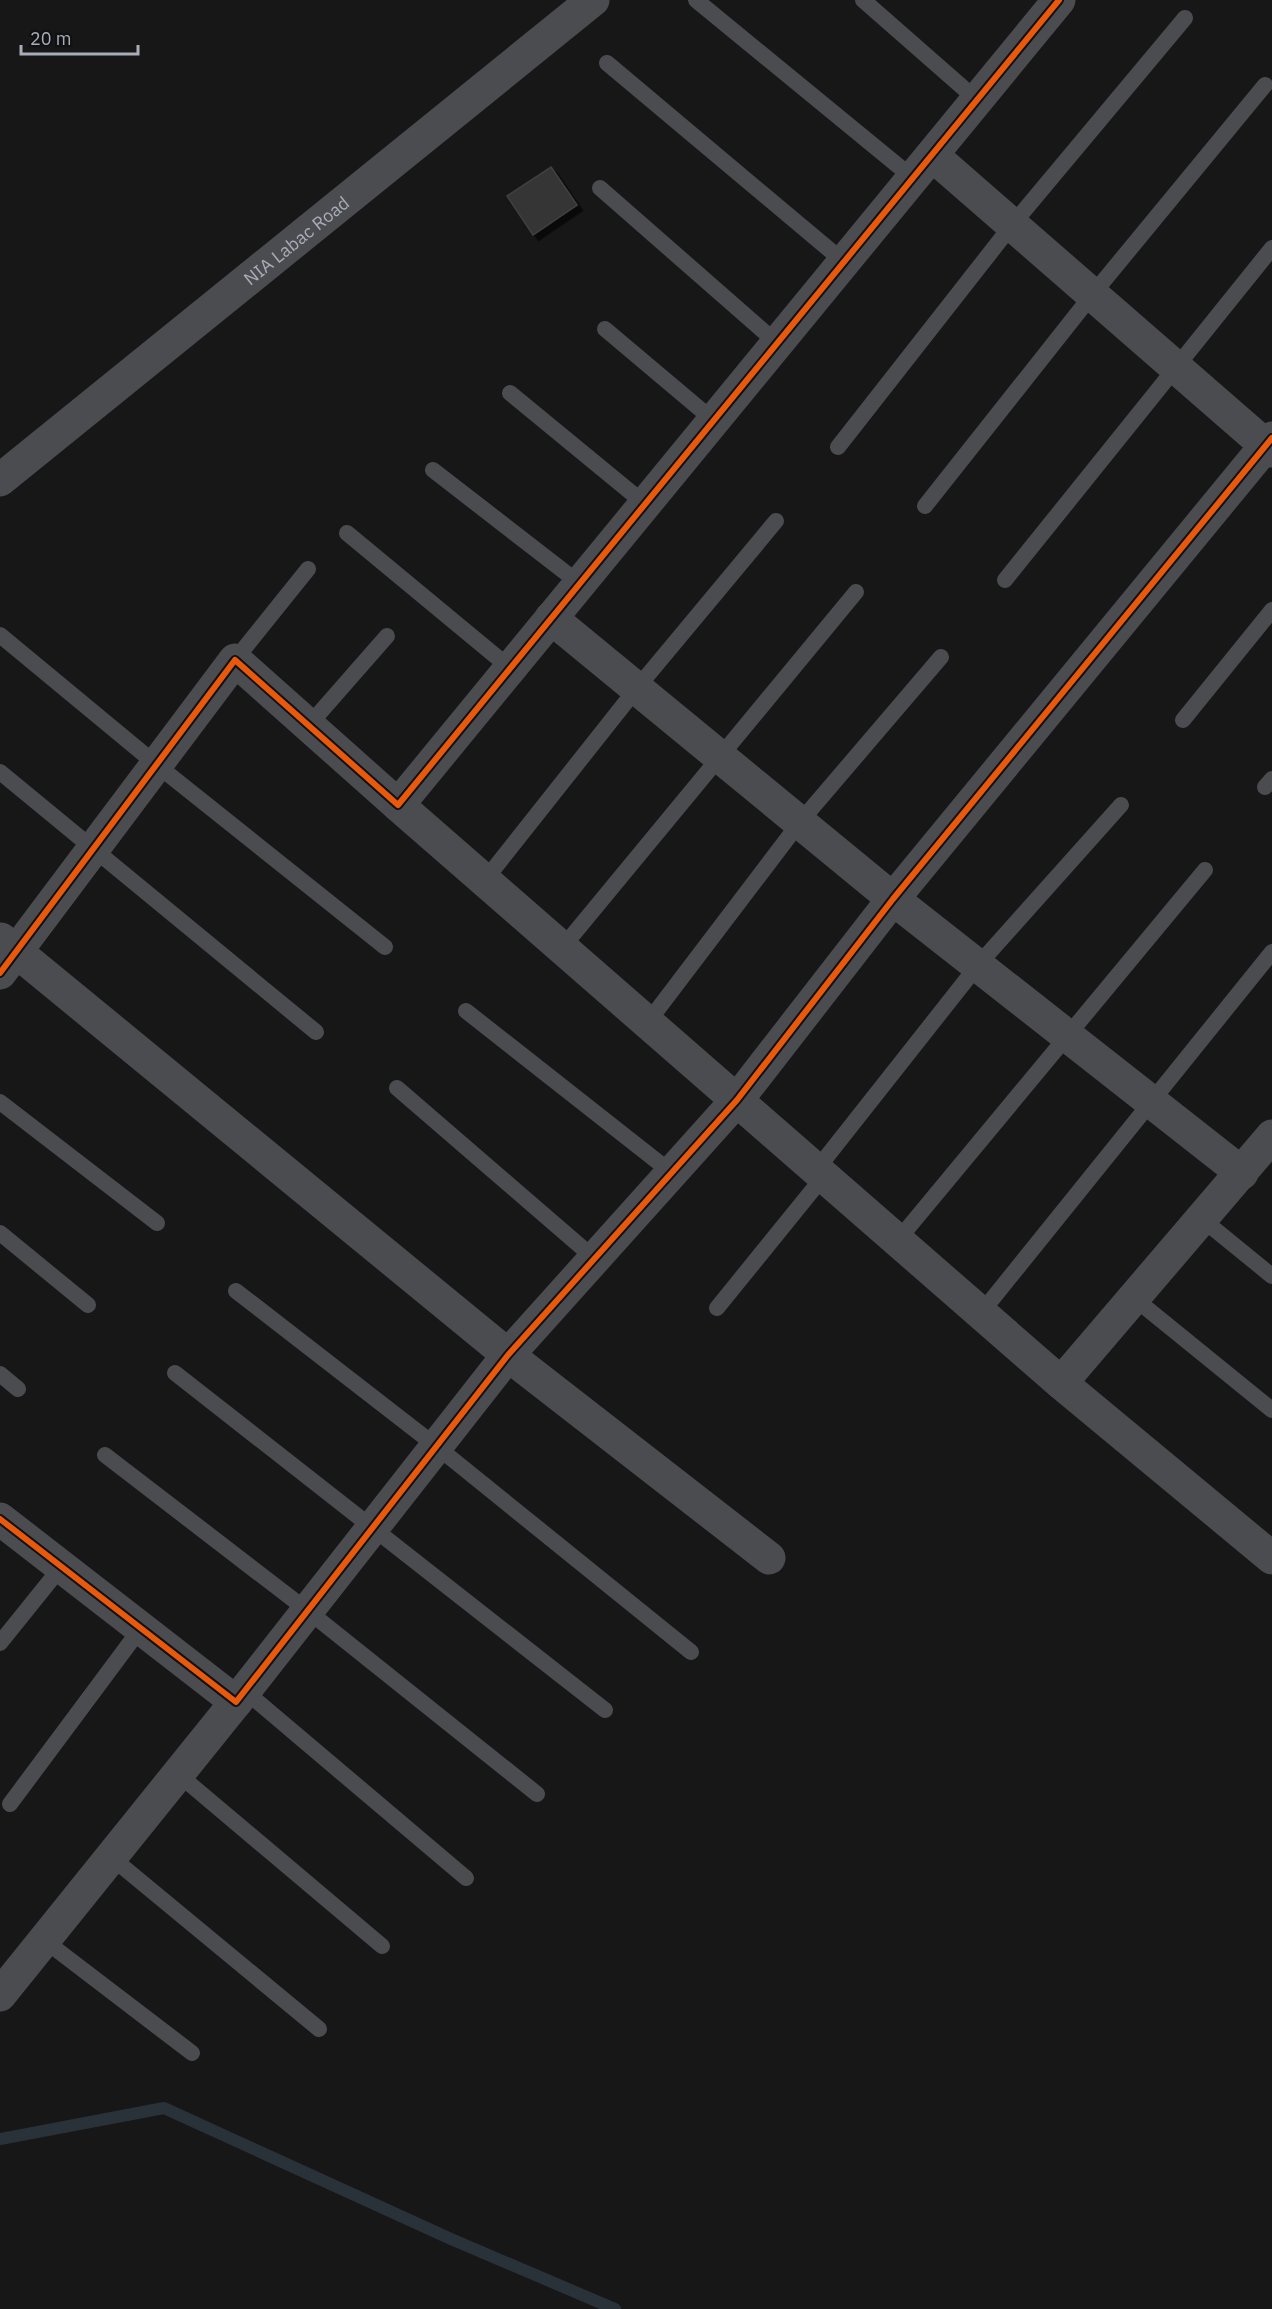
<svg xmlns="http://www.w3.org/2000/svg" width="1272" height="2309" font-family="'IBM Plex Sans',sans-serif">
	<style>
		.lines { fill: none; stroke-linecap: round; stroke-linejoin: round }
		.stream { stroke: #2a3239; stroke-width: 12 }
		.building { fill: #353536; stroke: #3f4043; stroke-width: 1.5; filter: url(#shadow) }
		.lane { stroke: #4b4c50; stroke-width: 16 }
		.street { stroke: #4b4c50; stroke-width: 33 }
		.cycleway-casing { stroke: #111113; stroke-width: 10 }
		.cycleway { stroke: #e8590c; stroke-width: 6 }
		.labels { text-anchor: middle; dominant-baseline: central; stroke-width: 6; stroke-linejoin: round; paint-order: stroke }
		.street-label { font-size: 18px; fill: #a8adb8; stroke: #111113 }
	</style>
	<defs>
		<filter id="shadow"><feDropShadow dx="5.5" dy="5.5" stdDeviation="0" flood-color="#0009"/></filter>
	</defs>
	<rect width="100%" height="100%" fill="#171717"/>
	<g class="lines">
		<path class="stream" d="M0 2139 164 2108 451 2239 615 2309"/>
	</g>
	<path class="building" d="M551 167 577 205 533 235 507 196Z"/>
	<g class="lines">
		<g class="lane">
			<path d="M696 0 913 178"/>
			<path d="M863 0 977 100"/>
			<path d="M607 63 844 262"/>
			<path d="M600 188 777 343"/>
			<path d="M605 329 713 420"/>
			<path d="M510 393 645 504"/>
			<path d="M838 447 1012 225 1185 18"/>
			<path d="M433 470 579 583"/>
			<path d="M925 506 1092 295 1265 85"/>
			<path d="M347 533 510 668"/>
			<path d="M1005 580 1272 248"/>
			<path d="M0 635 157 765 385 947"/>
			<path d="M235 660 308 569"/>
			<path d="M1183 720 1272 610"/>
			<path d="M309 725 387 636"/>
			<path d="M0 772 316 1032"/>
			<path d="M1265 787 1272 779"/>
			<path d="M485 880 637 688 776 521"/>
			<path d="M562 948 856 592"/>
			<path d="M466 1011 672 1173"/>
			<path d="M648 1022 800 822 941 657"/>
			<path d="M397 1088 594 1258"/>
			<path d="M0 1102 157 1223"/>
			<path d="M817 1169 978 965 1121 805"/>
			<path d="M1202 1219 1272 1276"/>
			<path d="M0 1233 88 1305"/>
			<path d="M898 1240 1205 870"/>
			<path d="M236 1291 436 1446 691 1652"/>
			<path d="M1134 1298 1272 1410"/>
			<path d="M717 1308 824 1176"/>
			<path d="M981 1313 1272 952"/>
			<path d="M175 1373 605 1710"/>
			<path d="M0 1374 18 1389"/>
			<path d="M105 1455 308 1611 537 1794"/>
			<path d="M0 1643 62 1566"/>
			<path d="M245 1691 466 1878"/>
			<path d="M178 1774 382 1946"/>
			<path d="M10 1804 141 1628"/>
			<path d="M111 1857 319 2029"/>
			<path d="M44 1940 192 2053"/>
		</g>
		<g class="street">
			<path d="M932 155 1272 451"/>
			<path id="s1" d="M0 480 593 0"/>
			<path d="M551 618 893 899 1242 1173"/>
			<path d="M398 805 1061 1383 1272 1558"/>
			<path d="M1 939 508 1355 769 1558"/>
			<path d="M0 973 235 660 398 805 1059 0"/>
			<path d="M1061 1383 1272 1136"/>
			<path d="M0 1519 236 1702 508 1355 737 1100 893 899 1272 438"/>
			<path d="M0 1995 236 1702"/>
		</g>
		<g class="cycleway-casing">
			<g id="cycleway">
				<path d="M0 973 235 660 398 805 1059 0"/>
				<path d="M0 1519 236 1702 508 1355 737 1100 893 899 1272 438"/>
			</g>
		</g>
		<use href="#cycleway" class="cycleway"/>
	</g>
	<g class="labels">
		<g class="street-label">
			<text stroke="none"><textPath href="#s1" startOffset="381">NIA Labac Road</textPath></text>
		</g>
	</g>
	<path d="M21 45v9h117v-9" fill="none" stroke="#a8adb8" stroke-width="3"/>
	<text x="30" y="45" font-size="18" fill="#a8adb8" stroke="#111113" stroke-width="4.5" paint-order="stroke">20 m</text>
</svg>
